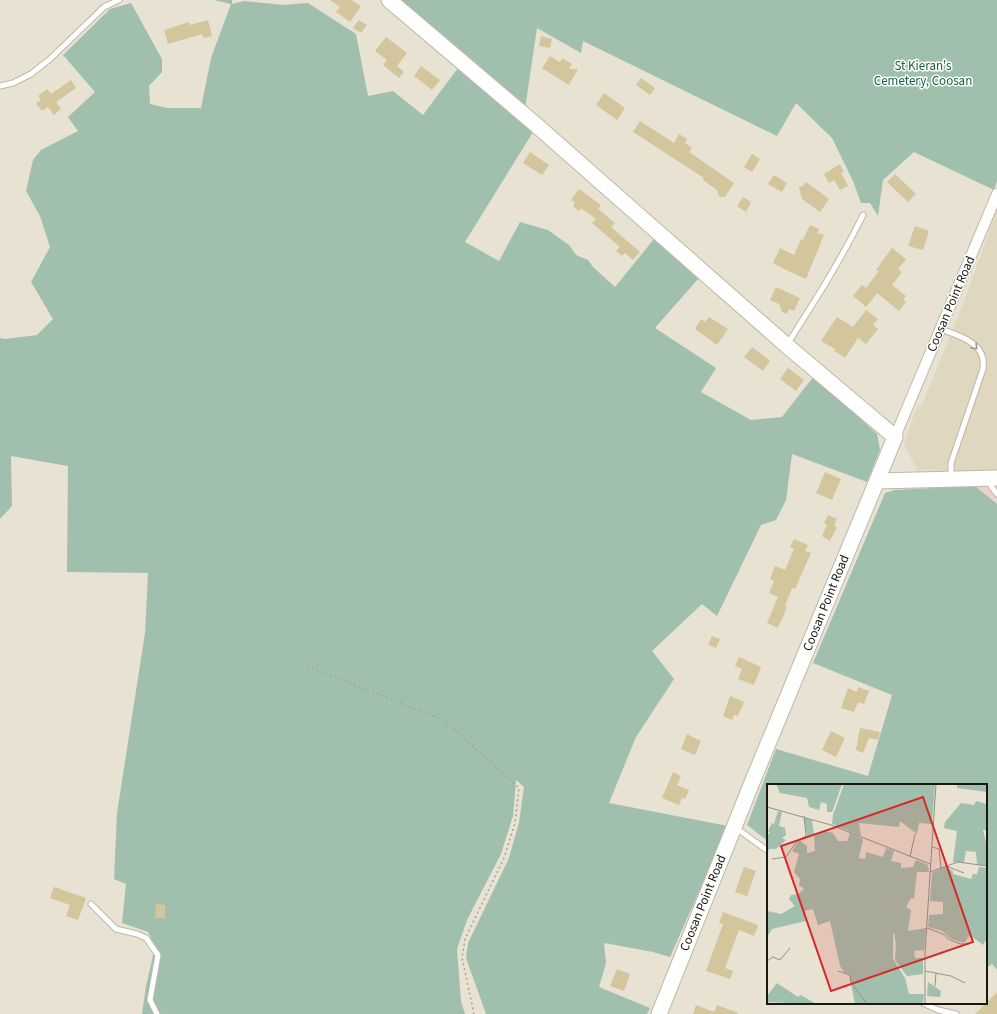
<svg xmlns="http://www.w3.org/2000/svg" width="997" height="1014" font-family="'Source Sans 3',sans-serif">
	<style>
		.commercial { fill: #ecd1cf }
		.built { fill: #dfd7c0 }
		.green { fill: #a0c0ad }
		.building { fill: #d3c69c }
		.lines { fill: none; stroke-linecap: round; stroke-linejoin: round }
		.lane-casing { stroke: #bdb8a8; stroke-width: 7 }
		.street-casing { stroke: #bdb8a8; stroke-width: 12 }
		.secondary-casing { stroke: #bdb8a8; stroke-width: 17 }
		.path { stroke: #a7a396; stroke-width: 1.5; stroke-dasharray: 2 3; stroke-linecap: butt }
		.lane { stroke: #fff; stroke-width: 5 }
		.street { stroke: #fff; stroke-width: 10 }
		.secondary { stroke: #fff; stroke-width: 15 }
		.oneway { stroke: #989794 }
		.labels { text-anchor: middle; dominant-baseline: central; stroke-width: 3; stroke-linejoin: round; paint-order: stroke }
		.park-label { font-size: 13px; fill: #196040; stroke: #fff }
		.street-label { font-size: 13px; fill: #191711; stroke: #fff }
		.inset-road { fill: none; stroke: #959185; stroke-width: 1 }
		.view { fill: #d62828; fill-opacity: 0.15; stroke: #d62828; stroke-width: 2 }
		.inset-edge { fill: none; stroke: #191711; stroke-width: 2 }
	</style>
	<rect width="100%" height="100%" fill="#e7e2d2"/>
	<path class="commercial" d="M997 484V504L975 486Z"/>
	<path class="built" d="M997 209V472L917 470 904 444 917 406 922 405 965 299Z"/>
	<g class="green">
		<path d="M214 0H232V4L244 1 283 5 308 3 356 34 368 96 393 91 423 115 458 68 533 132 465 242 499 261 520 222 548 230 569 245 576 255 588 260 593 267 615 287 654 239 698 279 655 328 716 368 701 392 751 420 782 417 814 376 877 434 880 450 867 482 792 454 786 500 776 520 761 525 717 616 702 604 652 651 674 679 636 737 609 803 728 826 670 957 653 952 604 943 606 963 599 987 650 1008 647 1014H486L466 958 468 943 509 858 519 822 524 787 516 780 513 816 501 854 467 920 457 949 461 1001 465 1014H142L146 986 155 947 148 932 122 923 126 884 114 879 117 813 145 633 148 573 67 572 68 466 11 456 12 506 0 519V338L5 339 37 335 53 319 31 282 50 247 40 216 26 191 33 160 41 150 78 131 68 117 95 92 63 55 110 9 131 3 162 59V72L149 86 150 104 167 108H201L211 58 231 4Z"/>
		<path d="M401 0H997V181L994 190 914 152 883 180 878 216 870 203H861L853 181 832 138 796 103 777 136 583 41 581 53 537 28 525 109Z"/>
		<path d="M975 486 997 504V970L992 964 986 968V785H768V841L747 825 776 749 868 776 892 695 813 663 885 493 895 490Z"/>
	</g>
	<g class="building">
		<path d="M330 0H351L361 6 350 22 336 12 340 7Z"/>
		<path d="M208 20 212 36 204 38 202 34 168 44 164 30 189 22 190 25Z"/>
		<path d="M359 20 367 25 361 33 353 28Z"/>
		<path d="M541 36 552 39 550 48 539 46Z"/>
		<path d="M386 37 407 53 397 66 404 72 399 78 383 65 387 60 375 51Z"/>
		<path d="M550 56 560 62 562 58 572 64 569 69H578L569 85 542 68Z"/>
		<path d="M421 66 440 80 432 90 414 76Z"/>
		<path d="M641 78 655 88 650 95 636 85Z"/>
		<path d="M71 80 76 88 56 102 61 109 54 115 48 107 42 111 36 103 41 100 38 96 47 89 51 94Z"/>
		<path d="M604 93 625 108 617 120 596 105Z"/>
		<path d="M640 121 674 143 679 134 687 139 685 143 692 148 689 152 734 183 725 197H721L719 196 717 190 703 180 704 178 633 132Z"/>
		<path d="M530 152 549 165 542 175 523 163Z"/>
		<path d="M752 154 760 159 752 172 744 167Z"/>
		<path d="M840 164 844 172 841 173 848 186 840 190 834 180 829 183 824 174Z"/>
		<path d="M895 174 916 194 908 202 887 182Z"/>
		<path d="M774 175 787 183 782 192 768 184Z"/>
		<path d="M806 182 829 199 820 212 802 199 799 187 803 186Z"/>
		<path d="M579 189 601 205 598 209 615 223 611 227 640 252 633 260 625 253 622 256 616 251 620 247 592 223 596 219 581 208 579 211 573 206 575 203 571 200Z"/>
		<path d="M743 197 751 202 746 212 737 206Z"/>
		<path d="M810 225 819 229 817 233 824 235 806 279 786 270 773 263 780 248 794 255 801 239 803 240Z"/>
		<path d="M915 226 929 231 923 250 908 246Z"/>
		<path d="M892 248 906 259 898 269 902 272 892 285 906 296 903 299 906 302 899 311 877 293 866 307 853 296 862 285 866 288 879 271 876 270Z"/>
		<path d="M776 287 800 298 794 311 789 309 787 314 782 312 779 304 770 300Z"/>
		<path d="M866 310 878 319 873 325 878 329 866 344 858 338 845 358 834 351 835 349 821 341 837 317 853 327Z"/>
		<path d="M709 317 728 329 717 345 695 329 701 319 705 322Z"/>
		<path d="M752 347 770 361 763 371 744 357Z"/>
		<path d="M788 368 804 380 796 391 780 379Z"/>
		<path d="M825 472 841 479 832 500 816 493Z"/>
		<path d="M828 515 837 519 834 526 837 527 830 541 822 536 827 525 824 523Z"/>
		<path d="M794 539 808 545 805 551 811 553 795 589 792 588 785 606 787 607 778 628 767 623 778 597 769 593 774 581 770 579 775 566 785 570 794 549 790 547Z"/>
		<path d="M712 636 720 639 716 648 708 645Z"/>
		<path d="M739 657 761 667 754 685 738 679 742 669 735 666Z"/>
		<path d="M858 687 869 691 864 704 858 702 854 712 841 708 848 688 857 692Z"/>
		<path d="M730 696 744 702 738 716 734 715 732 720 723 716Z"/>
		<path d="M860 728 880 732 878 740 869 738 863 753 856 750Z"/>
		<path d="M831 731 845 738 836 757 822 750Z"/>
		<path d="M687 734 701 741 695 755 681 749Z"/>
		<path d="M673 772 681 776 677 785 689 790 685 799 682 798 679 805 662 798Z"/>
		<path d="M744 867 756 871 747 896 735 892Z"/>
		<path d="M54 887 86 898 78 920 66 916 70 905 50 898Z"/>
		<path d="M156 904 165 905V918H155Z"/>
		<path d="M723 912 758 925 754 936 739 930 725 968 733 971 730 979 706 971 723 924 719 923Z"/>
		<path d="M617 969 630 974 624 991 610 986Z"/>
		<path d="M997 992V1014H975Z"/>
		<path d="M696 1005 714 1012 717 1005 738 1013V1014H693Z"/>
	</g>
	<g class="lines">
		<g class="lane-casing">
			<g id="lane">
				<path d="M0 86 13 83 31 74 50 59 104 7 119 0"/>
				<path d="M941 329C956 335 980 341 983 359 984 362 983 366 983 369L951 463V477"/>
				<path d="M788 343C815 301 841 260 863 215"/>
				<path d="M989 479 991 486 997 494"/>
				<path d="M736 828 768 851"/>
				<path d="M91 904 116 929 137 934 146 938 158 955 150 1000 157 1014"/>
				<path d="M923 1003 938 1010 956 1014"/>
			</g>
		</g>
		<g class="street-casing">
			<path id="street" d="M895 437 997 194"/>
		</g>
		<g class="secondary-casing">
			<g id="secondary">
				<path d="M389 0 535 124 786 345 895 437 753 780 659 1014"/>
				<path d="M877 481 997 478"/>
			</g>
		</g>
		<path class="path" d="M307 666 444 720 519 788 515 823 504 858 465 939 462 958 474 1014"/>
		<use href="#lane" class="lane"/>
		<use href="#street" class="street"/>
		<use href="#secondary" class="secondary"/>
	</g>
	<defs><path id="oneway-chevron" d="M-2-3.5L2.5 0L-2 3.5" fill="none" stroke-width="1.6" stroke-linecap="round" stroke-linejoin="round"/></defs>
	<use class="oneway" href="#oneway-chevron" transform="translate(975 347) rotate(46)"/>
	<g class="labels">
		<g class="park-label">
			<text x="923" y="66">St Kieran's<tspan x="923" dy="15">Cemetery, Coosan</tspan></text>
		</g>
		<g class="street-label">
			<text transform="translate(951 304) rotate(-67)">Coosan Point Road</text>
			<text transform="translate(826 603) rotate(-68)">Coosan Point Road</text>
			<text transform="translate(703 903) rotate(-68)">Coosan Point Road</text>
		</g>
	</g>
	<g transform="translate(767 784)">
		<rect width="220" height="220" fill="#e7e2d2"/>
		<path d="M9 0H75L65 28H60V20L54 18 52 26 42 23 40 14 13 9ZM77 0H168L165 40 152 39 150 50 133 37 132 43 92 39 94 52 65 40 66 31ZM190 0H220V8L190 4ZM209 17 220 20V46H216L220 63V81H210L209 68 199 67 197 78H186L190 47 177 44 178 38 194 19 207 21ZM11 27 15 28 12 42 18 44 19 51 15 54 19 56 9 65H2L0 71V52L3 48 1 47 5 39 7 40ZM37 34 45 36 47 51 58 47 66 49 71 57H80L83 49 96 55 92 74 98 75 99 68 116 73 119 64 127 67 124 77 134 79V84L146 83 149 76 161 81 162 88H150L147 115 144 114 139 123 144 126 141 147 159 144 157 166 147 167 148 174H156V190L140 192 128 176 129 160 127 149H126V175L138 194 142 210H157L156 219 88 220 82 190 77 188 73 182 63 137 51 141 46 125 38 127 39 137 5 145 0 153V127L14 130 28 122 22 115 24 111 31 110 37 105 32 101 33 95 27 88 32 70 25 67 32 56 40 62V69L48 67 47 51 40 52ZM177 83 186 87V90L204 95 206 90H210L212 83 220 84V154L216 161 203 151 197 159 184 155 175 147 161 143 162 131 176 130V118L163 117 165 89ZM161 198 174 207 173 213 160 212ZM10 199 31 213 34 211 49 220 0 218V212Z" fill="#a0c0ad"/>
		<path class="inset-road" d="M0 23 64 41 163 80M165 63 172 65 174 84M143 73 148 50M5 75 19 73 30 57 39 52 37 32M179 82 197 89M163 88 191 78 220 82M160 144 176 150 183 156 194 160H202M0 177 6 173 13 176 23 164M71 187 83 191 84 198 100 220M158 187 184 192 198 199M168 202 169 189M158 220V168L169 0"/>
		<path class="view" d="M156 13 206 158 64 207 14 62Z"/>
		<rect width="220" height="220" class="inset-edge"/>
	</g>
</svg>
